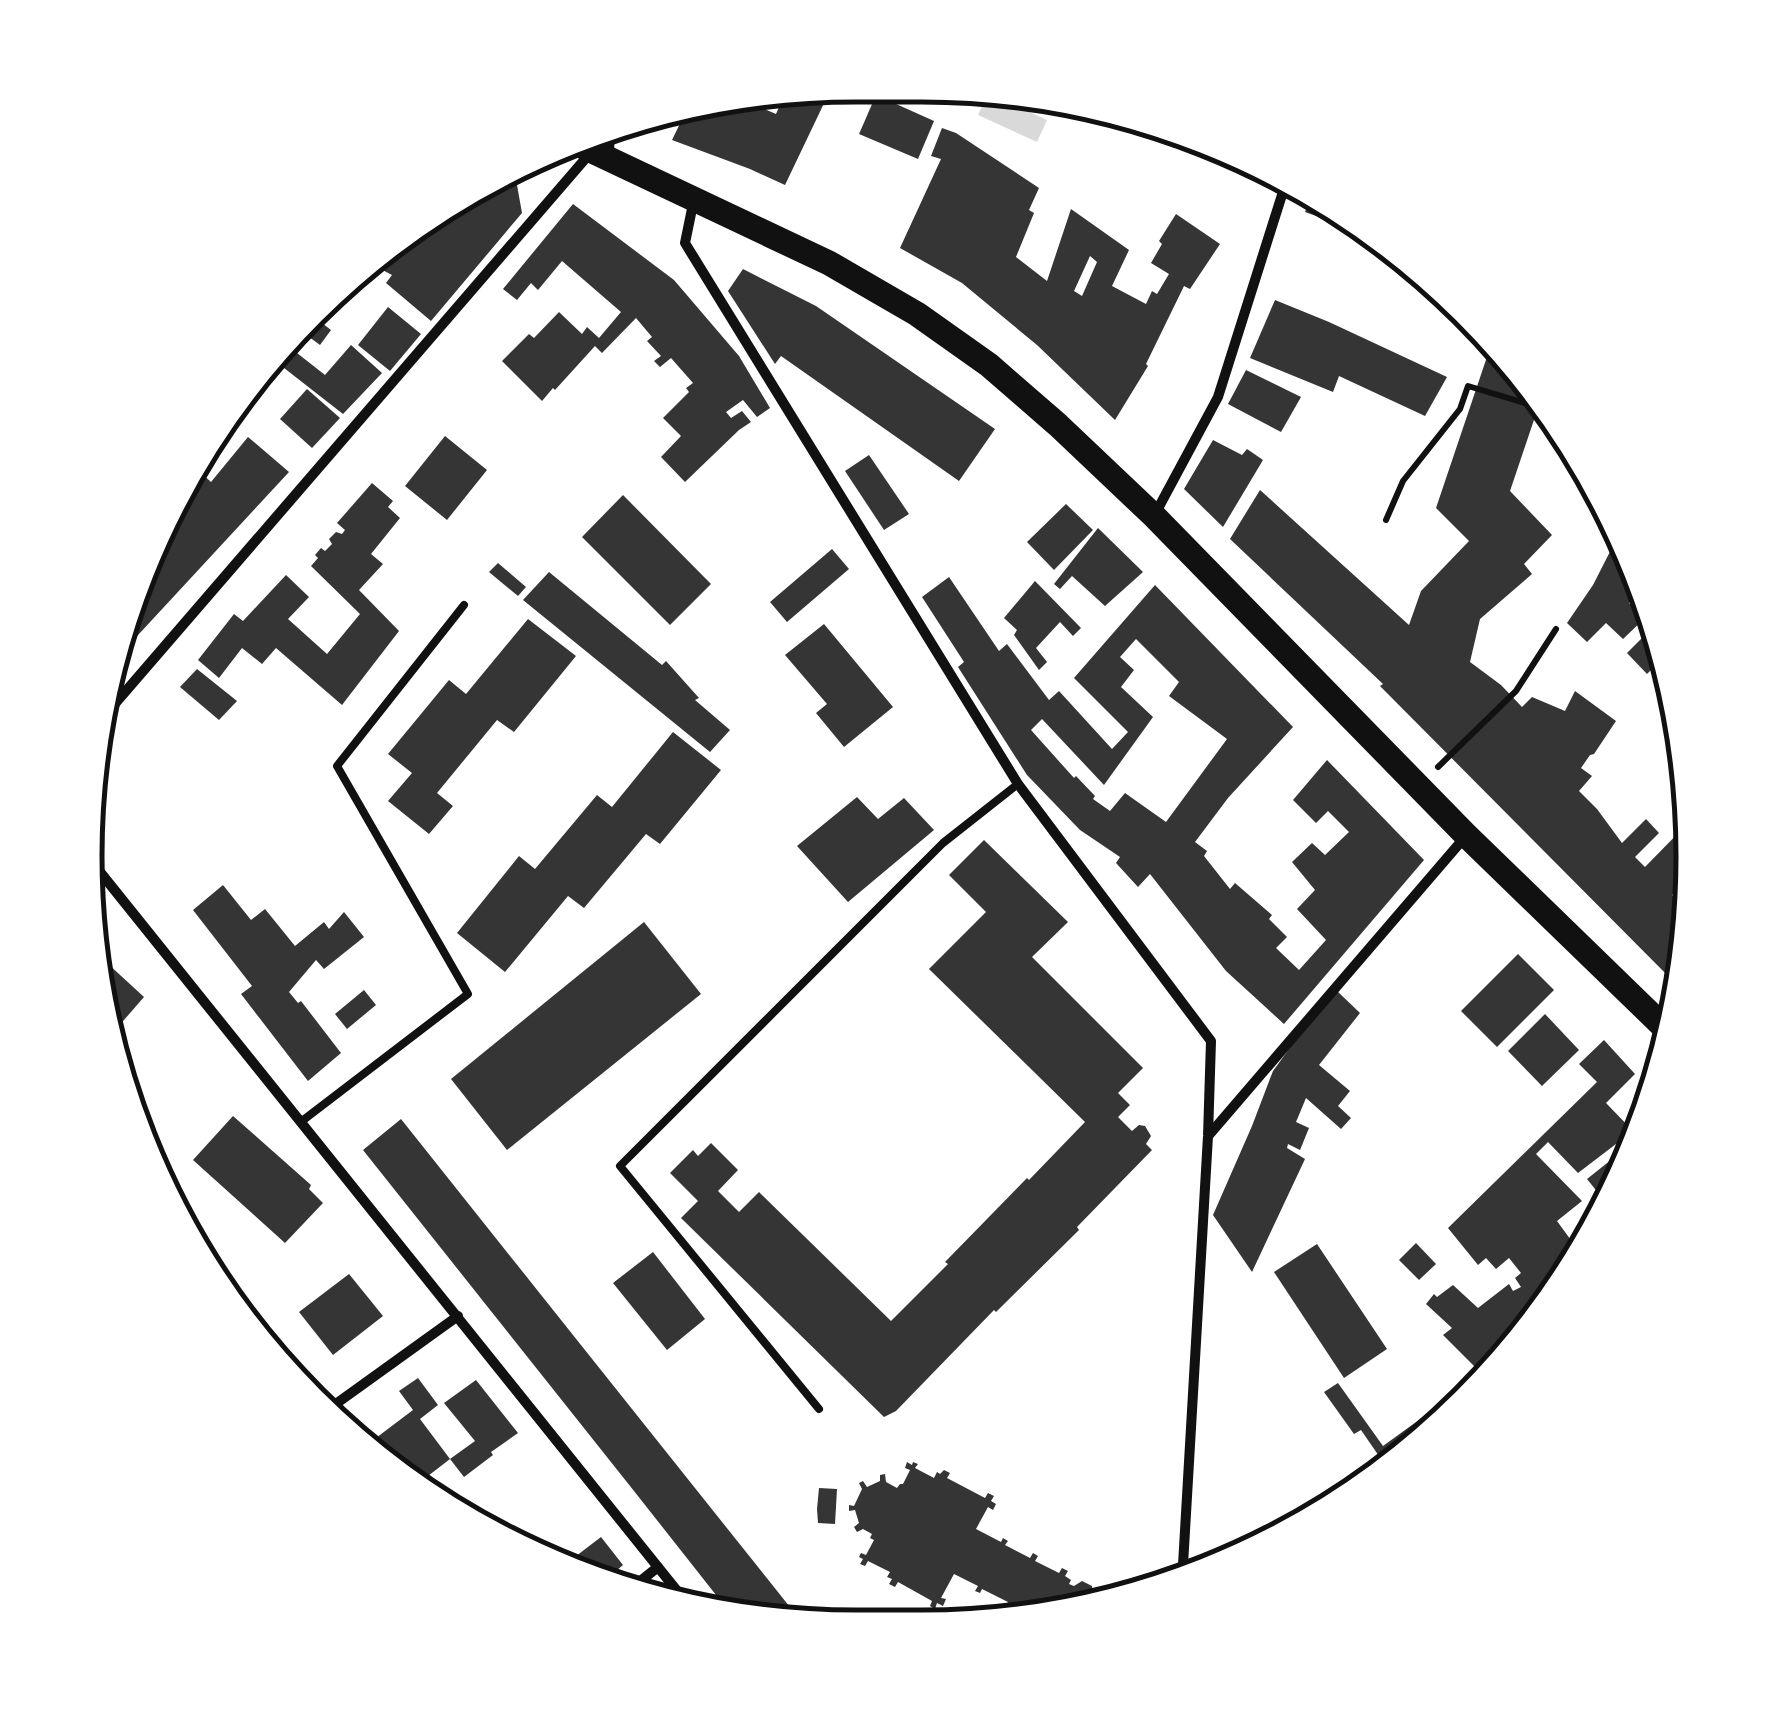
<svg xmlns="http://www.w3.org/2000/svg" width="1778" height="1713" font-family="'Asap Condensed',sans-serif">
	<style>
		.water { fill: #d9d9d9 }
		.building { fill: #353535; fill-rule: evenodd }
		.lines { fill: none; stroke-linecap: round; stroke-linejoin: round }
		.path { stroke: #111; stroke-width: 6 }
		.service { stroke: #111; stroke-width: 8 }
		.minor { stroke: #111; stroke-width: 10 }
		.primary { stroke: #111; stroke-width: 25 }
		.rim { fill: none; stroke: #111; stroke-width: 5 }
	</style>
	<rect width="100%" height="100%" fill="#fff"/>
	<path class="water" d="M988 93 1047 120 1037 142 978 115Z"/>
	<g class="building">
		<path d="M876 95 934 121 918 159 859 134Z"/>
		<path d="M827 97 785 185 750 169 672 140 689 105 705 100 723 99 737 104 741 99 776 114 783 98Z"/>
		<path d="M942 128 956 133 1039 188 1029 210 1034 213 1016 257 1047 281 1071 209 1129 250 1112 286 1146 304 1152 291 1157 294 1169 274 1151 263 1162 244 1159 241 1176 214 1220 244 1190 289 1184 286 1146 364 1148 366 1115 420 1037 345 962 283 900 248 941 159 931 156ZM1090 256 1097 262 1082 296 1074 291Z"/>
		<path d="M498 180 517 185 522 213 431 321 386 283 392 275 371 264 374 257 387 244 395 241 410 247 414 240 404 234Z"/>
		<path d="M1313 192 1372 235V236L1305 212Z"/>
		<path d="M573 204 674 280 739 356 770 408 757 417 743 400 726 412 731 418 742 411 751 422 739 430 685 482 661 457 681 436 663 418 689 392 686 388 693 383 671 358 660 367 654 361 661 356 647 341 652 337 636 318 602 353 595 346 555 390 553 388 542 401 502 361 529 334 534 338 559 312 582 334 587 327 599 338 621 312 562 261 538 290 531 283 517 300 503 289Z"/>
		<path d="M743 269 816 306 995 429 959 481 781 356 775 364 728 291Z"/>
		<path d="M1275 300 1329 322 1447 377 1425 416 1339 376 1333 392 1250 358Z"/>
		<path d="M388 307 421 334 390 371 358 345Z"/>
		<path d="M313 316 331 330 320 345 301 331Z"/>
		<path d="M283 342 325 375 351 345 382 373 343 414 270 357Z"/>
		<path d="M1492 342 1533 386 1541 399 1510 491 1552 535 1524 564 1532 574 1480 619 1470 662 1501 685 1522 707 1532 697 1565 711 1575 691 1616 721 1594 754 1590 755 1581 768 1592 776 1579 791 1597 809 1622 843 1646 819 1659 833 1635 857 1645 867 1691 820 1689 877 1672 895 1688 910 1686 957 1679 987 1380 686 1383 684 1230 539 1260 490 1409 625 1421 591 1469 541 1436 508Z"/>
		<path d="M1246 370 1301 397 1281 432 1228 404Z"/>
		<path d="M307 389 340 418 312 448 280 419Z"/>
		<path d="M445 436 487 470 447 520 405 486Z"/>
		<path d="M248 437 289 472 114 661 126 608 179 492 198 470 211 482Z"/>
		<path d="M1213 440 1242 455 1247 449 1263 460 1223 527 1184 489Z"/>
		<path d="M869 455 909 514 884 530 845 471Z"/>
		<path d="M372 483 393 501 388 507 400 518 371 554 383 564 359 590 399 631 342 705 276 648 262 664 242 648 219 678 198 660 234 614 243 621 286 575 309 597 288 619 327 654 360 614 311 566 318 558 315 555 321 548 325 551 332 544 329 539 336 532 342 534 345 530 337 523Z"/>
		<path d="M623 495 711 584 670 625 582 537Z"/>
		<path d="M1066 504 1093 530 1054 570 1027 542Z"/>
		<path d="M1098 528 1143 572 1105 606 1072 576 1060 589 1054 584Z"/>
		<path d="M1620 532 1642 591 1629 603 1645 618 1623 639 1606 623 1587 642 1567 623 1593 585Z"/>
		<path d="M832 549 849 569 787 622 770 602Z"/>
		<path d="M498 563 526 587 518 596 489 572Z"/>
		<path d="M549 572 662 665 666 661 699 698 695 700 730 730 710 752 523 600Z"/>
		<path d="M949 577 999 651 1007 644 1049 700 1059 691 1112 749 1128 732 1074 678 1155 585 1293 727 1228 798 1195 842 1207 851 1204 856 1230 889 1235 883 1272 915 1269 919 1287 937 1276 948 1299 970 1326 940 1297 909 1315 890 1292 862 1312 843 1325 855 1349 832 1328 811 1316 823 1293 800 1327 760 1424 860 1284 1024 1226 971 1150 874 1138 887 1116 863 1120 857 1080 830 1027 775 958 667 964 662 922 597ZM1136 639 1179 682 1169 696 1227 739 1166 822 1125 793 1110 811 1093 799 1095 796 1076 776 1074 778 1031 730 1042 719 1104 785 1153 717 1121 687 1134 670 1120 657Z"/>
		<path d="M1035 581 1081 628 1073 636 1060 622 1036 648 1047 662 1039 670 1014 635 1017 630 1004 618Z"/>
		<path d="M528 619 576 656 514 732 497 720 437 793 453 806 429 834 388 801 412 773 388 754 449 680 466 694Z"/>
		<path d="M824 624 893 707 844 747 816 713 827 704 785 655Z"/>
		<path d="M1655 625 1666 655 1647 674 1627 653Z"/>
		<path d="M197 669 237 701 219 720 180 687Z"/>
		<path d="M673 732 721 770 660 844 646 834 584 908 568 896 505 972 457 933 519 856 535 869 597 795 612 807Z"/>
		<path d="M857 797 878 819 904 798 934 830 848 902 797 846Z"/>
		<path d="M984 840 1068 922 1032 957 1143 1068 1118 1093 1130 1105 1118 1117 1132 1131 1139 1125 1145 1126 1151 1136 1146 1144 1152 1150 1077 1227 1079 1230 996 1312 994 1310 896 1411 884 1417 681 1218 698 1201 670 1173 693 1150 698 1156 711 1143 738 1170 718 1191 739 1212 759 1192 891 1321 948 1264 945 1262 1027 1178 1029 1180 1085 1122 929 969 986 912 949 875Z"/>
		<path d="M223 885 251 920 265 909 295 946 324 922 329 929 344 912 364 937 324 969 316 960 289 992 298 1003 301 1001 341 1053 308 1081 241 994 252 986 193 910Z"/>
		<path d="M644 922 701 994 507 1150 451 1079Z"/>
		<path d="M94 951 144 997 110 1036 108 1033Z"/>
		<path d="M1518 954 1554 990 1497 1047 1461 1011Z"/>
		<path d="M364 990 376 1005 347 1029 335 1014Z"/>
		<path d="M1336 990 1360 1013 1319 1065 1350 1091 1338 1106 1351 1118 1341 1129 1306 1098 1296 1122 1309 1128 1300 1150 1288 1144 1287 1148 1305 1159 1252 1272 1213 1215 1252 1126 1273 1071 1305 1027Z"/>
		<path d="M1545 1014 1579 1050 1542 1086 1508 1051Z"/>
		<path d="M1604 1040 1635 1074 1606 1103 1633 1131 1578 1173 1548 1142 1536 1154 1582 1201 1557 1221 1581 1254 1502 1365 1487 1379 1443 1335 1452 1328 1426 1304 1434 1294 1437 1297 1453 1285 1478 1308 1509 1284 1513 1291 1521 1287 1515 1278 1521 1273 1509 1258 1496 1269 1486 1258 1478 1265 1448 1228 1597 1082 1579 1064Z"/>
		<path d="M233 1116 311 1185 309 1189 323 1203 285 1243 193 1160Z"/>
		<path d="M401 1119 569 1330 805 1626 731 1614 634 1491 363 1150Z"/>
		<path d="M1636 1140 1614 1188 1607 1204 1587 1179Z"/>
		<path d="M1416 1243 1436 1264 1419 1280 1399 1260Z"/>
		<path d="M1317 1244 1387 1349 1344 1378 1274 1272Z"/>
		<path d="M653 1252 705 1319 667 1350 613 1283Z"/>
		<path d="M349 1274 383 1316 333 1355 299 1312Z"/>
		<path d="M418 1378 438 1405 420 1419 450 1459 415 1486 386 1468 364 1447 413 1410 399 1391Z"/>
		<path d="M476 1380 518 1433 491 1452 493 1455 464 1477 450 1459 475 1441 444 1403Z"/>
		<path d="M1338 1383 1383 1446 1456 1393 1463 1401 1392 1468 1332 1505 1329 1501 1350 1486 1349 1482 1381 1459 1361 1430 1354 1434 1324 1392Z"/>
		<path d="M907 1462 912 1465 913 1462 918 1464 915 1468 934 1478 937 1472 940 1474 944 1470 950 1473 947 1478 985 1498 988 1493 994 1496 991 1501 996 1504 993 1510 988 1507 976 1529 1001 1542 1003 1538 1008 1541 1005 1545 1030 1558 1033 1553 1038 1556 1035 1561 1059 1573 1062 1568 1068 1571 1065 1576 1071 1580 1069 1584 1074 1586 1082 1581 1092 1586 1093 1595 1098 1598 1096 1601 1102 1605 1034 1616 1013 1605 1011 1610 1004 1607 1008 1602 982 1589 980 1593 975 1591 978 1586 954 1574 941 1598 946 1599 943 1606 937 1603 935 1609 930 1606 932 1601 898 1582 895 1587 889 1584 892 1579 887 1577 890 1572 868 1561 865 1566 860 1564 863 1559 859 1557 861 1553 866 1555 874 1540 870 1538 872 1534 863 1529 857 1532 854 1527 859 1523 855 1510 849 1511V1505L854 1506 862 1489 859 1483 863 1481 867 1487 880 1481V1475L885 1474 886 1482 897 1488 900 1484H903L910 1470 905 1468Z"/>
		<path d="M819 1488 837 1489 835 1524 818 1523 817 1509Z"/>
		<path d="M601 1537 623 1565 603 1582 563 1566Z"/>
	</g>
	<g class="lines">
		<g class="path">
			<path d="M1386 520 1403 481 1460 409 1468 386 1548 410"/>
			<path d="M1438 767 1516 691 1556 629"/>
		</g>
		<g class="service">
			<path d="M610 153 611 129"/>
			<path d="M302 1121 468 994 337 766 464 605"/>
			<path d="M819 1409 620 1166 943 843 1018 784"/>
		</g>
		<g class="minor">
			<path d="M694 199 685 243 1018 784 1211 1041 1208 1136 1183 1565 1187 1577"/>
			<path d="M1154 516 1218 397 1287 179"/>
			<path d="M100 721 592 151"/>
			<path d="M88 857 690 1607"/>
			<path d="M1209 1135 1465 837"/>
			<path d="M326 1411 458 1316"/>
			<path d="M628 1591 658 1567"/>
		</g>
		<path class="primary" d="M571 141 829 263 917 314 989 365 1058 425 1154 516 1466 835 1669 1032"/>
	</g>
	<path d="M0 0H1778V1713H0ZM856 102H922A754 754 0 0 1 1676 856V856A754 754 0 0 1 922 1610H856A754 754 0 0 1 102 856V856A754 754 0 0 1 856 102Z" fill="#fff" fill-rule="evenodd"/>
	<path class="rim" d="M856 102H922A754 754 0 0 1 1676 856V856A754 754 0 0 1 922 1610H856A754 754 0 0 1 102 856V856A754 754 0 0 1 856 102Z"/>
</svg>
